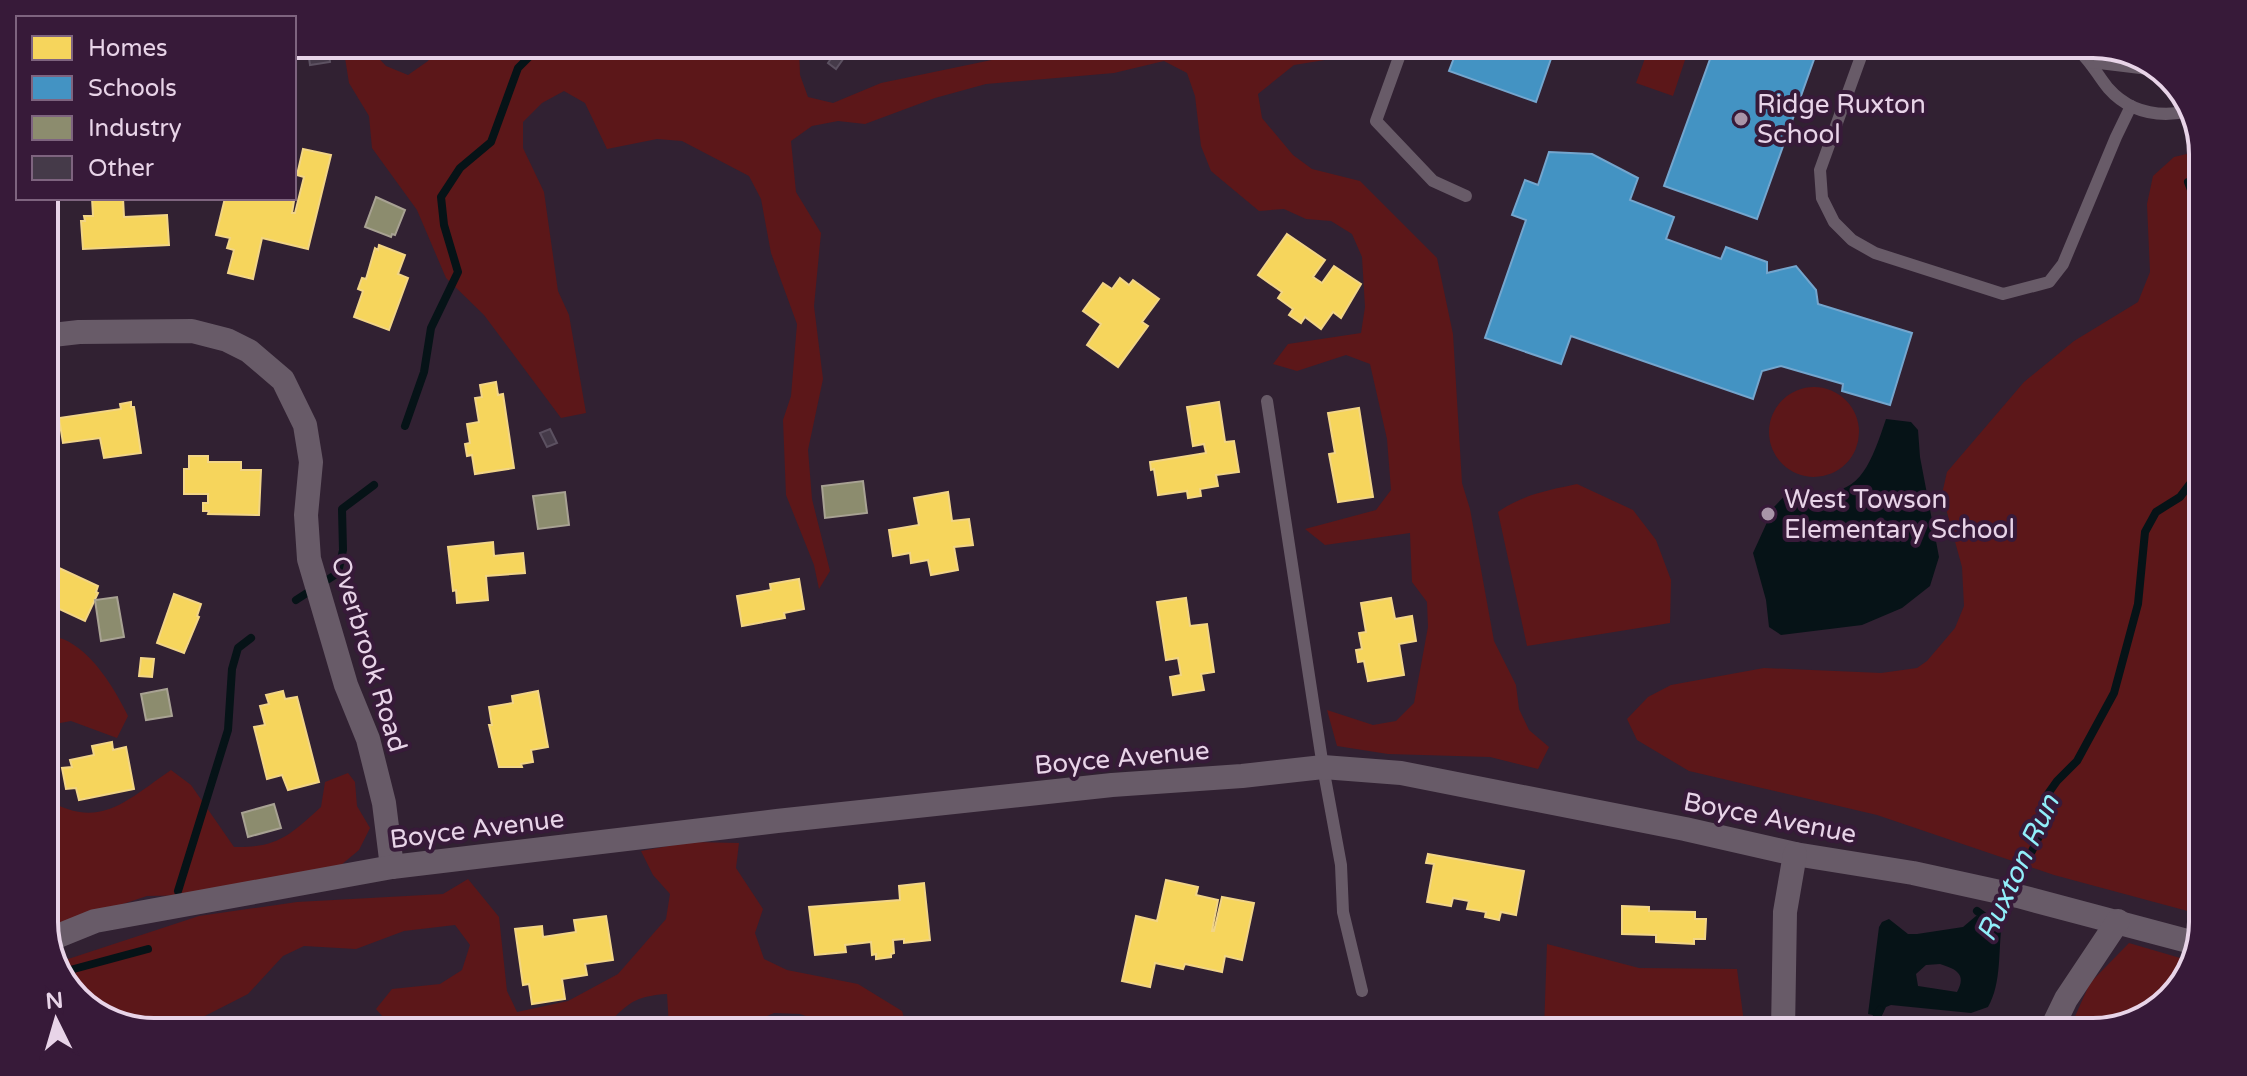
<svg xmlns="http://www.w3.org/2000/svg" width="2247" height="1076" font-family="'Varela Round',sans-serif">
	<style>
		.green { fill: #5c1719 }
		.water { fill: #061317; fill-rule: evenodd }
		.homes { fill: #f6d55c; stroke: #f2d586; stroke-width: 2 }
		.schools { fill: #4393c3; stroke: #74a6ce; stroke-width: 2 }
		.industry { fill: #8c8c6e; stroke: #a8a293; stroke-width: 2 }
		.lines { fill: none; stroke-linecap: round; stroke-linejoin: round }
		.stream { stroke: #061317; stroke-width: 8 }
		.building { fill: #453a49; stroke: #5c5161; stroke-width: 2 }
		.lane { stroke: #685b68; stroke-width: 12 }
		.street { stroke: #685b68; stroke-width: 24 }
		.poi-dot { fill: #a895a8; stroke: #371a39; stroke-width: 3 }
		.labels { text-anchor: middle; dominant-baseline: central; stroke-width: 8; stroke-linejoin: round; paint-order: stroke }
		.poi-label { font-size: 26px; fill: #e8d4e8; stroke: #371a39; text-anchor: start }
		.street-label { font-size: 26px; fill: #e8d4e8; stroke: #371a39 }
		.water-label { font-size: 28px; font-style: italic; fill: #91effa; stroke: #371a39 }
		.rim { fill: none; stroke: #e8d4e8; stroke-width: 4 }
	</style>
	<rect width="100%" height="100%" fill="#312132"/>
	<g class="green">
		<path d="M439 45 799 47 800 75 808 97 833 103 881 83 1049 48 1346 49 1343 57 1294 65 1258 94 1262 118 1293 155 1312 169 1360 181 1437 258 1453 334 1462 483 1470 509 1494 641 1516 685 1519 709 1529 730 1549 747 1538 769 1490 757 1388 754 1337 746 1327 710 1373 725 1396 721 1414 703 1428 627 1427 602 1412 582 1410 533 1325 545 1305 529 1376 510 1391 490 1387 439 1370 364 1346 355 1297 371 1273 364 1288 344 1361 333 1365 307 1362 257 1352 234 1331 221 1306 219 1284 209 1259 211 1211 171 1201 146 1195 96 1187 73 1164 61 1114 73 986 84 935 98 865 124 838 121 812 126 791 141 796 192 821 233 814 306 823 379 808 450 812 499 830 571 819 589 814 565 786 495 783 420 791 396 797 324 771 253 761 199 749 176 682 141 657 139 607 149 585 103 564 91 542 103 523 122V148L544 192 558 291 569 315 586 413 561 418 484 315 446 278 417 210 372 148 369 116 349 83 345 58 370 49 386 66 408 75 428 61Z"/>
		<path d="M1648 50 1688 51 1673 96 1636 83Z"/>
		<path d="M2195 152 2203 157 2195 913 2054 875 1877 815 1689 771 1637 740 1627 719 1648 697 1671 685 1764 668 1881 673 1917 668 1927 661 1955 628 1964 606 1962 567 1942 494 1947 472 2024 382 2074 341 2138 302 2150 272 2147 204 2153 176 2174 157Z"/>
		<circle cx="1814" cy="432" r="45"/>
		<path d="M1577 484 1633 510 1656 540 1671 580 1670 623 1527 646 1498 512C1521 495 1549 490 1577 484Z"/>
		<path d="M44 635C50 636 57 637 63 639 92 651 115 689 128 716L117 738 71 721 44 726Z"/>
		<path d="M171 770 191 785 234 847C278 848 290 835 321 807L325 782 348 773 355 782 357 806 370 828 359 850 341 865 197 895 147 896 44 930V797C98 833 127 800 171 770Z"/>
		<path d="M690 842 739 843 736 868 763 909 755 933 764 959 787 970 858 984 902 1011 907 1027H838L800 1014 774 1013 744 1026H669L667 994C635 996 628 1003 606 1026L474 1025 443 1016 404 1025H390L376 1009 392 989 440 984 462 970 470 945 455 925 404 931 356 949 304 946 283 956 248 994 195 1021 181 1024 111 1023 63 983 56 963 199 916 297 902 443 894 468 879 499 917 507 991 517 1012 568 1001 618 974 666 919 670 894 653 875 641 851Z"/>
		<path d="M2129 943 2194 962V965L2154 1013 2093 1032H2068L2090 983Z"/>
		<path d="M1547 944 1639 968 1737 969 1745 1030H1544Z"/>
	</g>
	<g class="water">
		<path d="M1886 419 1911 422 1918 430 1920 457 1939 557 1930 586 1902 608 1862 625 1781 635 1769 627 1766 600 1753 553 1774 507 1792 488C1857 505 1868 472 1886 419Z"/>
		<path d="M1976 916 2002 922C1998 950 2002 983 1988 1007L1971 1013 1891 1005 1886 1007 1881 1017 1868 1014 1879 927 1882 922 1889 919 1908 934H1917L1963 927ZM1940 964C1956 969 1967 974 1957 992L1918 986 1916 974 1926 965Z"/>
	</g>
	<g class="homes">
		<path d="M303 149 331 155 308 249 262 238 253 279 228 273 234 250 227 248 230 238 216 235 225 198H284L294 201 292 213H295L304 177 297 175Z"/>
		<path d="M92 198H123L124 217 167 215 169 245 83 249 81 221H85L84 216H93Z"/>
		<path d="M1287 234 1325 260 1313 277 1322 283 1334 266 1361 284 1341 318 1333 312 1321 329 1305 317 1301 323 1289 315 1293 309 1278 298 1282 292 1258 275Z"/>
		<path d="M379 245 405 255 398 274 408 278 389 330 354 317 363 291 358 289 362 278 366 279 375 248 378 250Z"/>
		<path d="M1120 278 1129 285 1133 280 1159 299 1142 322 1148 326 1118 367 1087 345 1101 324 1083 311 1103 283 1112 289Z"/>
		<path d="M496 382 498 395 503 394 514 468 475 474 472 455 467 456 465 444 470 443 467 424 479 422 475 398 482 397 480 385Z"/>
		<path d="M131 402V407H134L141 453 104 458 100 438 63 443 59 418 121 409 120 404Z"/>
		<path d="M1219 402 1225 442 1234 441 1239 472 1216 475 1218 486 1200 489 1201 496 1188 498 1187 491 1158 495 1154 469 1151 470 1150 462 1206 453 1204 444 1193 446 1187 407Z"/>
		<path d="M1359 408 1373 497 1338 502 1329 454 1335 453 1328 413Z"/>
		<path d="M189 456H208V462H241V470H261L259 515 208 514 209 511H203V503H208V494H184V469H189Z"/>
		<path d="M948 492 952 521 969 519 973 545 954 547 958 570 931 575 928 560 911 563 910 553 893 556 889 530 919 525 914 498Z"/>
		<path d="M493 542 494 556 523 553 525 573 486 576 488 600 457 603 456 590 453 591 448 547Z"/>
		<path d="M44 561 98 586 96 592 98 593 85 621 53 606 44 623Z"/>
		<path d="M799 579 804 609 784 613 785 618 742 626 737 596 771 590 770 584Z"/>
		<path d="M174 594 201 604 197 616 199 617 184 653 157 643Z"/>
		<path d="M1186 598 1190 626 1207 624 1214 672 1201 674 1204 690 1173 695 1170 677 1181 675 1178 658 1166 660 1157 602Z"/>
		<path d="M1391 598 1395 619 1412 616 1416 641 1399 644 1404 675 1368 681 1364 661 1358 662 1356 650 1362 649 1359 633 1366 632 1361 603Z"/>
		<path d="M141 658 154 659 152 677 139 676Z"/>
		<path d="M283 691 285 699 297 697 319 782 288 790 282 775 267 779 254 727 265 725 260 706 269 704 266 695Z"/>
		<path d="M538 691 548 747 531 750 533 762 521 764 522 767H499L489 725H492L489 707 513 703 512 696Z"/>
		<path d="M112 742 113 750 126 747 134 789 79 800 76 788 66 789 62 768 72 767 70 760 94 755 92 746Z"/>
		<path d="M1428 854 1524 871 1516 915 1501 912 1499 920 1485 917 1486 912 1467 909 1469 901 1453 898 1451 906 1427 902 1434 864 1426 863Z"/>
		<path d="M1166 880 1198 887 1196 895 1218 900 1212 931H1214L1222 897 1254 903 1242 960 1225 956 1222 972 1185 964 1183 969 1155 963 1150 987 1122 981 1136 916 1157 921Z"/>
		<path d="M924 883 930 940 904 943V939L893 940 894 953 891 954V957L876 959V954L872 955 871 942 845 945 846 952 815 955 809 907 900 900 899 886Z"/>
		<path d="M1622 906 1649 907V911L1695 912V919H1706L1705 939H1694V944L1656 942V935L1622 934Z"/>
		<path d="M606 916 613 960 585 964 587 975 562 979 565 999 532 1004 529 984 523 985 515 929 542 926 543 937 576 932 574 920Z"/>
	</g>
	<g class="schools">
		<path d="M1457 50H1554L1536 102 1449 71Z"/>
		<path d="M1713 51H1817L1757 219 1664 186Z"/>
		<path d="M1549 152 1592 154 1638 178 1630 200 1674 217 1666 239 1721 259 1726 247 1767 262V273L1796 266 1816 290 1818 304 1912 333 1890 405 1842 391 1843 384 1781 366 1762 371 1753 399 1571 336 1561 364 1485 338 1526 220 1512 215 1525 180 1538 185Z"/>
	</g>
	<g class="industry">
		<path d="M376 197 405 210 395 235 392 234 391 237 365 227Z"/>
		<path d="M863 481 867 513 825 518 822 486Z"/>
		<path d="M565 492 569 525 538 529 533 496Z"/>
		<path d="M117 597 124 637 101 641 95 600Z"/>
		<path d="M167 689 172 716 146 720 141 694Z"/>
		<path d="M274 804 281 828 248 837 242 813Z"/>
	</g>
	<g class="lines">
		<g class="stream">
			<path d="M2188 182 2202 219"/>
			<path d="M405 426 424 372 431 328 458 272 444 225 441 197 460 168 491 142 518 68 540 46"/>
			<path d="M296 600 338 573 343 550 342 509 374 485"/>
			<path d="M178 891 228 730 232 669 238 648 251 638"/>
			<path d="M1977 911 1989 920"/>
			<path d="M1986 927 2032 851 2043 828 2045 798 2057 781 2077 761 2114 693 2138 604 2145 532 2156 512 2180 497 2199 472"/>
			<path d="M59 973 148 949"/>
			<path d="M1870 1031 1880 1010"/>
		</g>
	</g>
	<g class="building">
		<path d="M328 48 330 62 310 65 308 51Z"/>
		<path d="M838 49 846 55 836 69 828 63Z"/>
		<path d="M550 429 557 443 547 447 540 433Z"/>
	</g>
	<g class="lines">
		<g class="lane">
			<path d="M1402 49 1376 121 1433 181 1466 196"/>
			<path d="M1863 51 1820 170 1822 198 1834 222 1852 240 1875 253 2003 294 2049 282 2063 264 2116 137 2131 106"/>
			<path d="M2080 52C2092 63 2098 76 2108 88 2130 113 2159 118 2191 111"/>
			<path d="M2091 62 2157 70"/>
			<path d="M1267 401 1323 767 1341 865 1343 912 1362 991"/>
		</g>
		<g class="street">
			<path d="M44 336 79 332 192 331 227 340 249 351 283 380 305 425 311 462 306 515 309 559 346 685 368 739 384 803 392 867"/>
			<path d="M48 940 95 921 392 867 777 821 1112 785 1242 776 1323 767 1401 773 1685 829 1795 854 1913 873 2018 896 2195 943"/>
			<path d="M1783 1031 1785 912 1795 854"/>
			<path d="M2050 1032 2066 999 2118 921"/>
		</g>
	</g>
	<g class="poi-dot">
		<circle cx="1741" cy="119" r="8"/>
		<circle cx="1768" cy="514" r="8"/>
	</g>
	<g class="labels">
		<g class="poi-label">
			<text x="1757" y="104">Ridge Ruxton<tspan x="1757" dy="30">School</tspan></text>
			<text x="1784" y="499">West Towson<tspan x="1784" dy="30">Elementary School</tspan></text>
		</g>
		<g class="street-label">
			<text transform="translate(369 654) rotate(73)">Overbrook Road</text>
			<text transform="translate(1122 758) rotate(-5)">Boyce Avenue</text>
			<text transform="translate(1770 818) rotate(11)">Boyce Avenue</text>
			<text transform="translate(477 829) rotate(-7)">Boyce Avenue</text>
		</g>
		<g class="water-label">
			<text transform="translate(2018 868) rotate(-65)">Ruxton Run</text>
		</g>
	</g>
	<path d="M0 0H2247V1076H0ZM154 58H2093A96 96 0 0 1 2189 154V922A96 96 0 0 1 2093 1018H154A96 96 0 0 1 58 922V154A96 96 0 0 1 154 58Z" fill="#371a39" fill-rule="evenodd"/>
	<path class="rim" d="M154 58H2093A96 96 0 0 1 2189 154V922A96 96 0 0 1 2093 1018H154A96 96 0 0 1 58 922V154A96 96 0 0 1 154 58Z"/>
	<rect x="16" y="16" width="280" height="184" fill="#371a39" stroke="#7e647f" stroke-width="2"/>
	<rect x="32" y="36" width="40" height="24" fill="#f6d55c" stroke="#7e647f" stroke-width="2"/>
	<text x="88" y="56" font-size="24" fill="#e8d4e8">Homes</text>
	<rect x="32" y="76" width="40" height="24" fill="#4393c3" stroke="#7e647f" stroke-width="2"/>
	<text x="88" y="96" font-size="24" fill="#e8d4e8">Schools</text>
	<rect x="32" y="116" width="40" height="24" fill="#8c8c6e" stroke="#7e647f" stroke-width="2"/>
	<text x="88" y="136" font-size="24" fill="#e8d4e8">Industry</text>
	<rect x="32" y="156" width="40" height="24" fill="#453a49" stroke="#7e647f" stroke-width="2"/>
	<text x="88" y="176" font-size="24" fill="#e8d4e8">Other</text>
	<g transform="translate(56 1020) rotate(355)" stroke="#371a39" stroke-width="6" paint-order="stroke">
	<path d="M0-6L14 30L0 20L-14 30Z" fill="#e8d4e8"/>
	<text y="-12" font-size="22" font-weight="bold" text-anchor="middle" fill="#e8d4e8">N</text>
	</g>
</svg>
